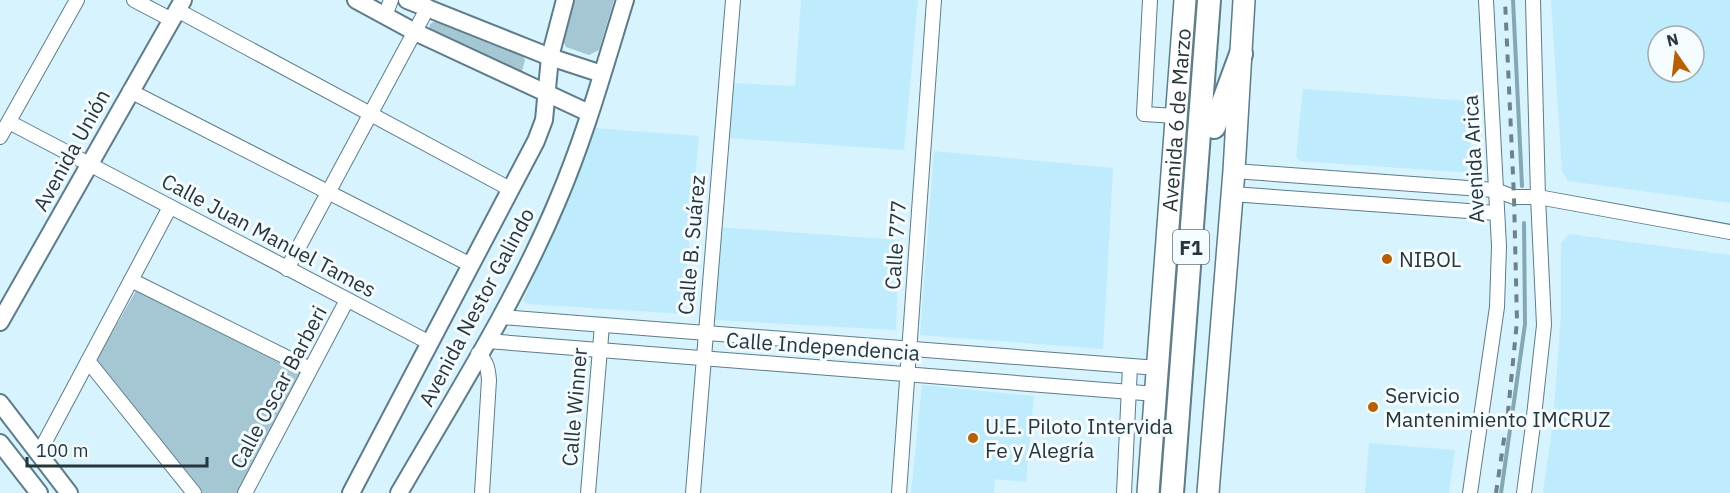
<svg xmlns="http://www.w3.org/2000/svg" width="1730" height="493" font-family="'IBM Plex Sans',sans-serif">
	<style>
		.built { fill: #beecfc; fill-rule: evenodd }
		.green { fill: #a4c7d3 }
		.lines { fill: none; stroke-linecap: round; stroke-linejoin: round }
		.stream { stroke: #84a7b4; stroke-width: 4 }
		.minor-casing { stroke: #5c7d89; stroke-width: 16 }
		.tertiary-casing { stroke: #5c7d89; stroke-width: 20 }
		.primary-casing { stroke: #5c7d89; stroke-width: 24 }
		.trunk-casing { stroke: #5c7d89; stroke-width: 26 }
		.minor { stroke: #fff; stroke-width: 14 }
		.tertiary { stroke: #fff; stroke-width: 16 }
		.primary { stroke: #fff; stroke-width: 21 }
		.trunk { stroke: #fff; stroke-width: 22 }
		.rail { stroke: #6d8289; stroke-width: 4; stroke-dasharray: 8 8; stroke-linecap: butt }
		.poi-dot { fill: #b95f00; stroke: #f5fcff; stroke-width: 2 }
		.labels { text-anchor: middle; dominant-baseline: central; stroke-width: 6; stroke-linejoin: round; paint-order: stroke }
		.shield { fill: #f5fcff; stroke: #657176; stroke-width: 1.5 }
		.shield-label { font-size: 20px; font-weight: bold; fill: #27363b }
		.street-label { font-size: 21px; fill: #27363b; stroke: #f5fcff }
		.poi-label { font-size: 21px; fill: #27363b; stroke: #f5fcff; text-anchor: start }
	</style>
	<rect width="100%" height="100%" fill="#d6f3fe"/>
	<g class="built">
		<path d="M801 0H918L904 150 729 138 732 83 795 86Z"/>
		<path d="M1551 0H1730V203L1568 181 1562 171ZM1658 36H1694V72H1658Z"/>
		<path d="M1303 89 1469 101 1472 173 1299 161 1296 156Z"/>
		<path d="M595 128 699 136 683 314 529 304 523 301Z"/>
		<path d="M934 151 1113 168 1103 349 920 335Z"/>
		<path d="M719 227 899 240 896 330 714 320Z"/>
		<path d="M1569 234 1730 255V493H1543L1553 422 1561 314V243Z"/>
		<path d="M922 385 1034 396 1026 482 995 479 994 493H911Z"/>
		<path d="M1369 443 1455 450 1449 493H1365Z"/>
	</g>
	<g class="green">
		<path d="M573 0H614L599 50 589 55 566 47 561 37Z"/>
		<path d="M439 19 522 54 525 60 521 75 431 34 429 29 430 24Z"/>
		<path d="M137 289 301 374 243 493H200L96 361Z"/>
	</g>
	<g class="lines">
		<g class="stream">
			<path d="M1513 0 1522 186"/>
			<path d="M1501 493 1525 324 1524 223"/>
		</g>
		<g class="minor-casing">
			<g id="minor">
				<path d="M134 0 172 20"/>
				<path d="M1150 0 1144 114 1176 116"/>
				<path d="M177 10 510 189"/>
				<path d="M385 16 391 0"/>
				<path d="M130 91 471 265"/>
				<path d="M9 122 430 343"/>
				<path d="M0 137 77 0"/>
				<path d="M1234 171 1495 190 1514 197H1538L1730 232"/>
				<path d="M1232 194 1496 213"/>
				<path d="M287 269 428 7"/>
				<path d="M131 280 310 369"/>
				<path d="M501 317 1158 368"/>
				<path d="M487 341 1156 394"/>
				<path d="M478 354C487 362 488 368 489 380L482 493"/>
				<path d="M88 361 194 493"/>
				<path d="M39 453 170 207"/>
				<path d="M245 493 347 300"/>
				<path d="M588 493 602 325"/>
				<path d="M693 493 733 0"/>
				<path d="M899 493 934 0"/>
				<path d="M1124 493 1130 366"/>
				<path d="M1470 493 1497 307 1499 246 1486 0"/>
				<path d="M1524 493 1533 425 1544 325 1538 197 1533 0"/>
			</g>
		</g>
		<g class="tertiary-casing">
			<g id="tertiary">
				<path d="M356 0 415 32 589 113"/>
				<path d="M407 0 550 57 602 74"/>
				<path d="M0 322 183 0"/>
				<path d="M0 403 69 493"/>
				<path d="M0 443 39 493"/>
				<path d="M351 493 536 141 544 120 550 57 565 0"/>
				<path d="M399 493C454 398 514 304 557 202 585 137 604 68 625 0"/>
			</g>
		</g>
		<g class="primary-casing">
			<g id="primary">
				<path id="s1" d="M1148 493 1185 0"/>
				<path d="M1208 493 1234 171 1244 0"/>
			</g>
		</g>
		<g class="trunk-casing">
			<g id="trunk">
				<path d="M1214 127 1241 54"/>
				<path d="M1172 493 1209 0"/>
			</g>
		</g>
		<use href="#minor" class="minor"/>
		<use href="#tertiary" class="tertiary"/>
		<use href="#primary" class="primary"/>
		<use href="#trunk" class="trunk"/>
		<path class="rail" d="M1496 493 1508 412 1517 321 1514 197 1505 0"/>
	</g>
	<g class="poi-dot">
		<circle cx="1387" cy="259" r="6"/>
		<circle cx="1373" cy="407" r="6"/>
		<circle cx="973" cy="438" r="6"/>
	</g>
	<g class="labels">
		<rect class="shield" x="1173" y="230" width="36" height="34" rx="4.5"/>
		<g class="shield-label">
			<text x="1191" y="247">F1</text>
		</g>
		<g class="street-label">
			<text stroke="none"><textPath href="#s1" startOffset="374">Avenida 6 de Marzo</textPath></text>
			<text transform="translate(71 150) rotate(-61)">Avenida Unión</text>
			<text transform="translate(1473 159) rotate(-93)">Avenida Arica</text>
			<text transform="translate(269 235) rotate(28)">Calle Juan Manuel Tames</text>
			<text transform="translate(691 245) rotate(-85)">Calle B. Suárez</text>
			<text transform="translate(895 245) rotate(-86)">Calle 777</text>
			<text transform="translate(476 307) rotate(-62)">Avenida Nestor Galindo</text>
			<text transform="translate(823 346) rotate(4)">Calle Independencia</text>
			<text transform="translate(278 387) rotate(-62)">Calle Oscar Barberi</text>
			<text transform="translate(574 407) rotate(-85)">Calle Winner</text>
		</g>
		<g class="poi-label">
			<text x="1399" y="259">NIBOL</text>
			<text x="1385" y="395">Servicio<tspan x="1385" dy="24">Mantenimiento IMCRUZ</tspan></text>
			<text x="985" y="426">U.E. Piloto Intervida<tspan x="985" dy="24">Fe y Alegría</tspan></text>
		</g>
	</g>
	<g transform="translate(1676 54) rotate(346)"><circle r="28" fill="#f5fcff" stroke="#a3adb1" stroke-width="1.5"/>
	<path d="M0-4.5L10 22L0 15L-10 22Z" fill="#b95f00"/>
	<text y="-9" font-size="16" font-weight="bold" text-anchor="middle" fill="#27363b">N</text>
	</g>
	<path d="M27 457v9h180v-9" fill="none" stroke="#27363b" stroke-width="3"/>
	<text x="36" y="457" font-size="18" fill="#27363b" stroke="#f5fcff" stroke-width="4.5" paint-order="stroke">100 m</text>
</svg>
